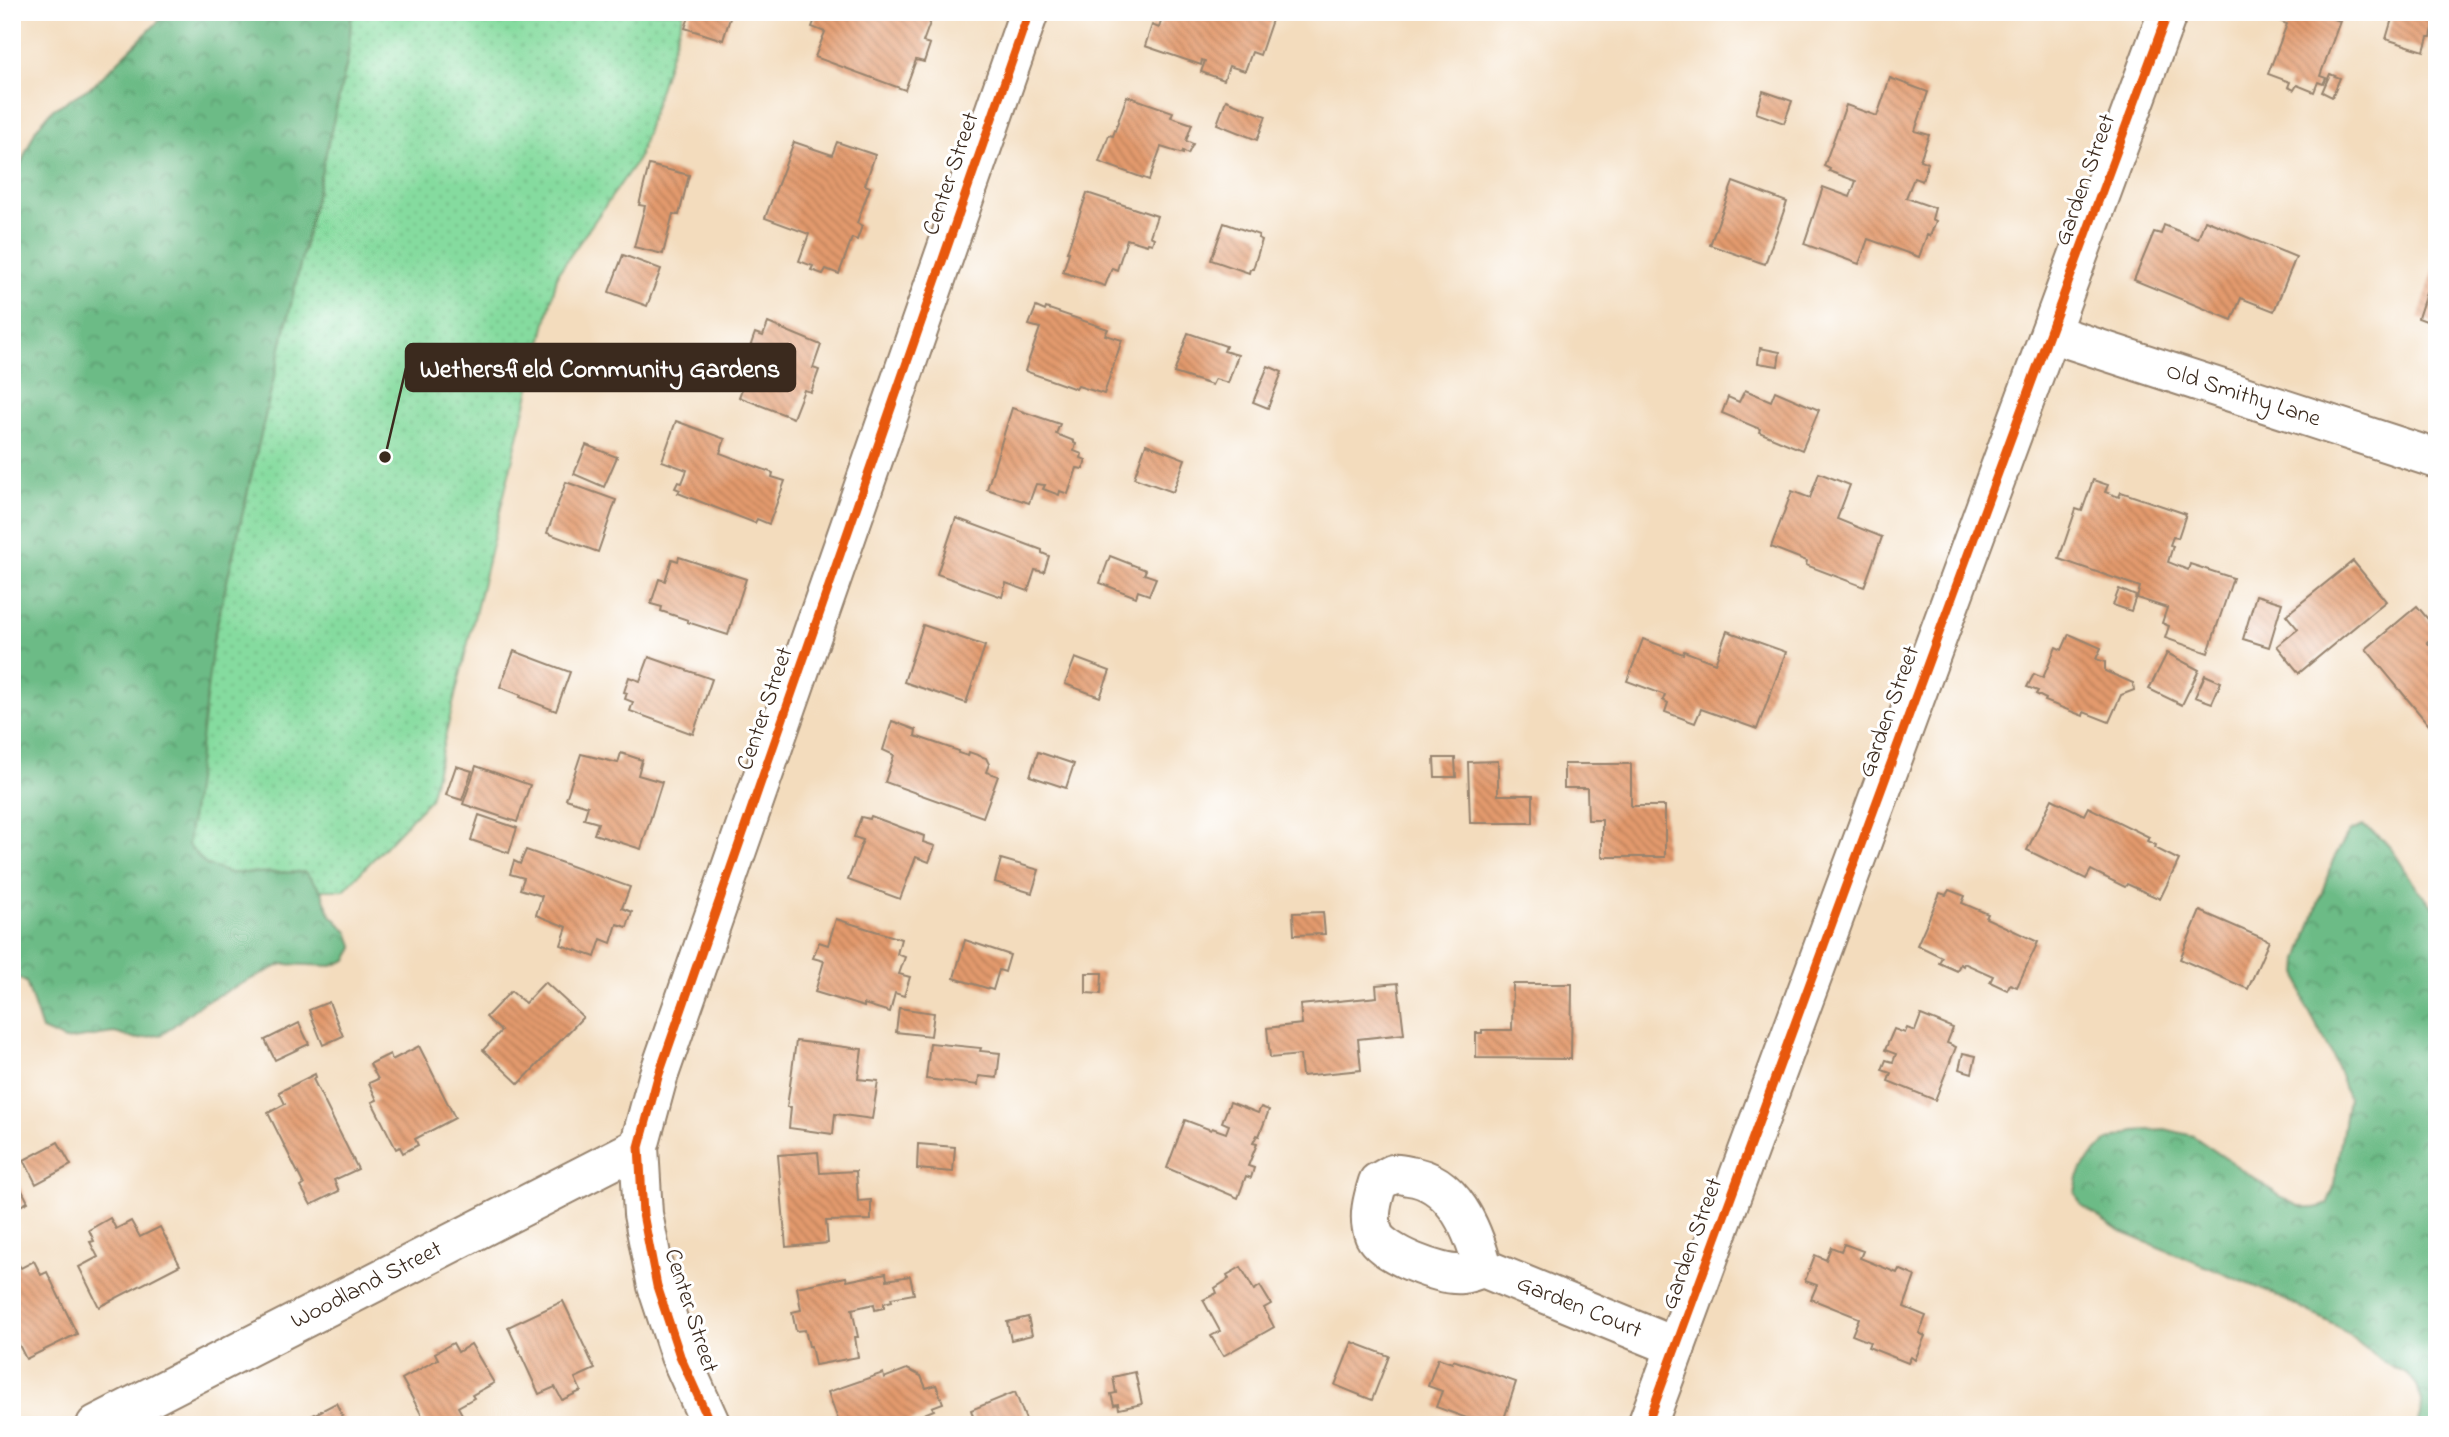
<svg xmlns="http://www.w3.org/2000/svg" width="2449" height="1437" font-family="'Indie Flower',sans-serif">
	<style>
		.forest { fill: url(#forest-crowns); stroke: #547252; stroke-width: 2 }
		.park { fill: url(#park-dots); stroke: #60825e; stroke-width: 2 }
		.building { fill: url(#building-back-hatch) }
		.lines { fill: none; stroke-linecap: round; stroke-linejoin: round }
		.minor-casing { stroke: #97836e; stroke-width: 42 }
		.minor { stroke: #fff; stroke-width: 38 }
		.cycleway-casing { stroke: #fff; stroke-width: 13 }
		.cycleway { stroke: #e8590c; stroke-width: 9 }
		.labels { text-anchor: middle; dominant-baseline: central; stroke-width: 6; stroke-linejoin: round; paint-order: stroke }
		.street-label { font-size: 24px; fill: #3b2a1e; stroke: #fff }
		.leader { fill: none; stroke: #3b2a1e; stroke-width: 2.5 }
		.callout-dot { fill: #3b2a1e; stroke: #fff; stroke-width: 2.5 }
		.callout { fill: #3b2a1e; stroke: #3b2a1e; stroke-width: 2.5 }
		.callout-label { font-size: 26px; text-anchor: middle; font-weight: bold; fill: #fff }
	</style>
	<defs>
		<pattern id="forest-crowns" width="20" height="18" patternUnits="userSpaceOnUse" patternTransform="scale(1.75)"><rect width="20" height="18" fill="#6cbb86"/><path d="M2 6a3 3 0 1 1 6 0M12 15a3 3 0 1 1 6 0" fill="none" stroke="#5a986d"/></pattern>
		<pattern id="park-dots" width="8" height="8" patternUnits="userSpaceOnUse" patternTransform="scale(1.75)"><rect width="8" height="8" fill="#85db9f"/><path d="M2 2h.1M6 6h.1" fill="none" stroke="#74bc88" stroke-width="1.8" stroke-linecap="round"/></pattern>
		<pattern id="building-back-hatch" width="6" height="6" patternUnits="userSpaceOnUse" patternTransform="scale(1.75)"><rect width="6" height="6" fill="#e39a6d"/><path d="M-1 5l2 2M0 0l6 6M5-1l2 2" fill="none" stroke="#b97e59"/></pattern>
	</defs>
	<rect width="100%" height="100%" fill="#fff"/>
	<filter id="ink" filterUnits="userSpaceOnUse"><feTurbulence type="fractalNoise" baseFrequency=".0143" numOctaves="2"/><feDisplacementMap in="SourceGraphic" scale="14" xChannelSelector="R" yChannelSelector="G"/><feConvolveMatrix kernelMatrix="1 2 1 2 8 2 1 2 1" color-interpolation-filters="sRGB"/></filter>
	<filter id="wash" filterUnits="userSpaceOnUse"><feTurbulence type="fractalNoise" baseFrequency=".00686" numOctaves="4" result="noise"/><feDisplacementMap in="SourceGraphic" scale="28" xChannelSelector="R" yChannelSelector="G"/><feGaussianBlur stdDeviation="1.57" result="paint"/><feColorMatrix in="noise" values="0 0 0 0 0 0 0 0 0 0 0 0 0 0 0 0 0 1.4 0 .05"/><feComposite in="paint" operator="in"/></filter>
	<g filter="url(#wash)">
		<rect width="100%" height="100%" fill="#f3dcbd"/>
		<g class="forest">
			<path d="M168 12H352L348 58 213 642 230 873 305 872 321 890 330 914 348 932 354 948 347 960 332 966 282 964 202 1003 163 1034 138 1039 114 1033 65 1040 42 1030 26 982 12 975V184L36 129 52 110 94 85Z"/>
			<path d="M2363 826C2404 847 2403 883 2437 909V1425H2418L2421 1415 2422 1401 2417 1386 2408 1375 2383 1362 2337 1326 2271 1293 2119 1231 2081 1205 2075 1192 2078 1177 2085 1164 2106 1142 2134 1131 2165 1129 2193 1136 2286 1200C2302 1208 2310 1212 2327 1204L2333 1190 2348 1098 2333 1056 2305 1004 2298 975 2299 960 2333 860 2349 832Z"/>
		</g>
		<path class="park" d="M352 12H684L638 159 558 273 430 799 344 890H321L305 872 230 873 206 865 188 845 213 642 348 58Z"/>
		<g id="blocks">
			<g class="building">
				<path d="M691 12H732L723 40 685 28Z"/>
				<path d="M818 12H934L923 42 930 44 924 62 916 60 905 90 815 57 825 32 812 27Z"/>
				<path d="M1164 12H1248L1272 20 1260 55 1252 52 1245 71 1229 66 1224 80 1201 72 1205 61 1202 60 1201 65 1145 46 1152 25 1159 28Z"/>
				<path d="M2283 12H2316L2340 21 2320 76 2326 78 2323 84 2318 82 2314 92 2297 85 2294 90 2288 87 2290 82 2268 74 2287 24 2279 21Z"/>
				<path d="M2394 12H2437L2431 37H2428L2424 51 2386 39Z"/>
				<path d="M2330 74 2340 78 2332 97 2322 92Z"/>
				<path d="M1890 78 1928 92 1915 131 1929 135 1920 160 1928 163 1922 181 1914 178 1906 198 1935 208 1932 219 1936 221 1930 236 1927 235 1919 257 1868 239 1859 264 1804 244 1823 187 1850 197 1856 181 1829 171 1830 169 1824 166 1846 105 1877 116Z"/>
				<path d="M1763 91 1792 101 1784 123 1756 113Z"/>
				<path d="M1127 96 1173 112 1171 117 1192 124 1186 141 1193 144 1188 154 1183 151V154L1161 147 1149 180 1099 162 1109 135 1113 136Z"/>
				<path d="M1226 100 1266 116 1257 140 1217 124Z"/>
				<path d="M794 142 832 155 837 142 875 155 865 185 870 187 857 223 862 226 857 240 852 238 839 274 826 269 823 274 811 270 813 266 799 261 809 234 765 218Z"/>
				<path d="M649 165 689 175 679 215 673 214 663 254 634 247 645 206 639 205Z"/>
				<path d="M1733 182 1787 202 1765 264 1710 245Z"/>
				<path d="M1087 193 1157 216 1150 236 1154 238 1152 244 1148 243 1147 245 1127 239 1117 270 1112 268 1105 286 1063 272 1069 252H1067Z"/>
				<path d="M2205 220 2296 257 2274 311 2241 298 2232 320 2134 280 2154 232 2161 234 2164 225 2198 239Z"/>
				<path d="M1224 223 1259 235 1258 238 1262 240 1253 269H1250L1249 273 1211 260Z"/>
				<path d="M623 255 661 269 647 306 609 292Z"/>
				<path d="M2436 263H2437V325L2418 318Z"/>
				<path d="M1036 307 1045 311 1046 308 1108 329 1105 335 1122 340 1104 394 1078 386 1076 389 1025 371 1040 328 1029 325Z"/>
				<path d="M768 323 821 345 813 368 819 370 811 392 804 390 793 418 739 397 755 356 748 353 755 333 763 336Z"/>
				<path d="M1188 333 1226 346 1224 351 1238 355 1228 383 1215 379 1212 385 1174 373Z"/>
				<path d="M1760 348 1780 352 1778 366 1758 363Z"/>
				<path d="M1268 366 1282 372 1268 408 1253 402Z"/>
				<path d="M1745 390 1771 401 1775 391 1819 410 1802 450 1759 432 1760 429 1722 413 1728 397 1739 402Z"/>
				<path d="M1012 408 1060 424 1056 434 1074 441V443L1076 444 1074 451 1082 454 1081 458 1086 460 1083 469 1077 468 1068 494 1060 491 1059 495 1043 489 1045 485 1036 484 1029 503 987 489Z"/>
				<path d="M676 421 725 439 720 453 773 473 772 477 785 481 769 524 757 519 755 523 678 493 680 490 675 488 678 482 682 483 687 470 662 461Z"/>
				<path d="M1146 444 1185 459 1173 492 1134 478Z"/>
				<path d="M586 445 617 457 604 487 574 474Z"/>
				<path d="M1819 473 1850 485 1837 519 1882 537 1864 587 1806 565 1807 561 1771 547 1792 491 1810 498Z"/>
				<path d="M2093 480 2108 485 2105 492 2119 497 2121 492 2186 514 2178 538 2173 537 2170 545 2173 546 2168 562 2188 570 2190 564 2233 578 2208 653 2165 638 2169 626 2162 623 2167 608 2137 598 2140 587 2059 559 2076 509 2082 511Z"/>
				<path d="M566 482 616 500 598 552 547 533Z"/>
				<path d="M956 518 1042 550V553L1049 556 1044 572 1035 570 1028 591 1006 583 1002 597 937 574Z"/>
				<path d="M1110 556 1146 570 1144 574 1156 578 1149 595 1138 591 1136 597 1100 583Z"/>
				<path d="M679 557 746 579 728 635 687 622 688 620 661 611 662 607 651 604 659 579 665 581 672 559 678 561Z"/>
				<path d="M2353 561 2386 601 2299 673 2277 646 2298 629 2286 615Z"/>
				<path d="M2119 589 2136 596 2131 611 2113 605Z"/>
				<path d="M2256 595 2282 603 2269 647 2243 639Z"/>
				<path d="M2417 606 2437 630V634L2427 642 2437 653V735L2366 649Z"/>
				<path d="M923 625 985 646 966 703 904 682Z"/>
				<path d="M1727 631 1786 652 1757 729 1701 709 1695 723 1665 712 1668 703 1663 700 1665 695 1627 681 1643 639 1683 654 1684 651 1715 663Z"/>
				<path d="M2069 634 2101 648 2096 659 2105 662V671L2133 683 2134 690 2121 695 2109 722 2084 712 2083 716 2045 701 2046 699 2036 694 2038 691 2027 687 2034 674 2043 678 2056 647 2062 650Z"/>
				<path d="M514 651 570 672 556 711 520 697 521 695 500 687Z"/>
				<path d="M2167 653 2199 670 2182 705 2149 689Z"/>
				<path d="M649 657 712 679 693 734 630 711 633 702 625 699 627 693 624 692 629 677 640 681Z"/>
				<path d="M1075 658 1110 671 1100 697 1065 684Z"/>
				<path d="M2205 675 2221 682 2212 703 2195 697Z"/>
				<path d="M892 721 916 730 915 736 959 751 958 753 968 756 969 752 986 758 989 764 986 772 998 776 983 817 885 782 894 755 883 750Z"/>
				<path d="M1038 752 1074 764 1066 788 1030 776Z"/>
				<path d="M621 753 642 760 638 775 662 782 641 849 594 834 598 823 584 819 588 806 566 799 581 754 618 763Z"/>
				<path d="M1434 758H1455L1456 777H1435Z"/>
				<path d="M1498 761V795H1533V823H1470L1468 762Z"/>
				<path d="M1564 764H1631V806H1665V857H1602V820H1588L1587 788H1564Z"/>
				<path d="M456 766 472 771 462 800 446 795Z"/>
				<path d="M476 766 530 785 517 822 463 804Z"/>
				<path d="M2052 799 2084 815 2088 807 2149 837 2147 841 2156 845 2155 848 2179 860 2160 899 2127 884 2125 887 2091 870 2086 879 2027 850Z"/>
				<path d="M479 815 517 828 509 853 471 840Z"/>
				<path d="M871 816 924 836 923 842 935 846 929 862 916 857 900 899 848 880 863 840 854 837 861 817 870 819Z"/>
				<path d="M526 850 630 887 622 908 632 912 627 927 617 924 611 943 601 939 595 957 561 945 567 927 536 915 542 896 520 889 524 878 510 874 514 861 520 864Z"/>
				<path d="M1001 859 1039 870 1032 893 995 882Z"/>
				<path d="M1949 890 1965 896 1962 903 1988 914 1986 918 2038 942 2017 987 2010 984 2007 990 1990 982 1993 976 1964 963 1963 966 1960 964 1957 971 1939 963 1942 957 1917 945 1940 893 1946 895Z"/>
				<path d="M2200 911 2269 941 2248 989 2180 959Z"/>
				<path d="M1323 912 1325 934 1294 935 1293 913Z"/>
				<path d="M836 919 901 939 897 954 905 957 899 974 910 977 904 996 895 993 890 1012 864 1004V1007L815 992 824 961 813 958 819 942 828 945Z"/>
				<path d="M965 940 1010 955 1005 972 999 970 993 990 954 978Z"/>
				<path d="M1086 973H1102L1101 994 1086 993Z"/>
				<path d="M545 982 583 1017 519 1084 483 1050 501 1031 486 1017 511 991 525 1003Z"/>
				<path d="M1398 983 1404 1034 1358 1039 1361 1070 1302 1076 1300 1055 1270 1058 1267 1028 1302 1024 1300 1005 1377 997 1376 985Z"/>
				<path d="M1513 984H1572L1571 1059 1476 1058V1033H1482V1030H1512Z"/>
				<path d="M329 1002 343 1036 323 1045 309 1010Z"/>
				<path d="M899 1008 934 1013 931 1036 896 1032Z"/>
				<path d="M1921 1015 1953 1028 1947 1043 1956 1047 1935 1100 1888 1081 1891 1073 1882 1070 1886 1060 1893 1062 1896 1054 1885 1050 1894 1029 1905 1033 1907 1028 1915 1031Z"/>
				<path d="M299 1023 309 1044 275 1060 265 1040Z"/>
				<path d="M796 1041 862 1049 858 1079 878 1081 872 1119 835 1114 833 1134 789 1128 791 1107H787Z"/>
				<path d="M930 1043 981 1048 980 1051 1000 1053 997 1078 979 1076 978 1085 926 1079Z"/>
				<path d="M419 1046 455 1118 415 1139 418 1145 403 1153 400 1147 396 1149 372 1102 377 1100 369 1083 378 1079 370 1064 390 1054 392 1060Z"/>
				<path d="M1963 1053 1976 1056 1972 1073 1959 1069Z"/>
				<path d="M315 1074 316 1077 313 1079 358 1169 334 1180 339 1191 311 1205 301 1187 304 1185 268 1113 285 1104 279 1092Z"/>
				<path d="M1230 1102 1258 1113 1261 1107 1269 1110 1259 1136 1257 1135 1253 1143 1257 1144 1248 1166 1254 1168 1251 1178 1246 1176 1238 1198 1167 1168 1185 1120 1211 1130 1212 1128 1226 1133 1229 1125 1222 1122Z"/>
				<path d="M58 1142 71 1165 36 1184 24 1160Z"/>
				<path d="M918 1144 955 1147 953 1172 917 1169Z"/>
				<path d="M818 1152 820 1173 856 1171 858 1201 871 1200V1220L826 1221 828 1243 786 1247 778 1155Z"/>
				<path d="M12 1171 28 1202 12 1210Z"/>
				<path d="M110 1218 116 1229 131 1221 140 1237 160 1227 180 1265 99 1307 79 1267 98 1257 90 1242 94 1241 89 1230Z"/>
				<path d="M1844 1244 1863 1251 1860 1258 1897 1273 1899 1269 1915 1276 1904 1307 1926 1316 1919 1333 1925 1336 1915 1360 1911 1357 1908 1363 1868 1347 1870 1342 1852 1335 1859 1318 1811 1299 1817 1285 1805 1281 1815 1255 1826 1260 1831 1247 1841 1251Z"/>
				<path d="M34 1261 41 1275 47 1272 77 1334 26 1359 12 1331V1268L19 1265 21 1268Z"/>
				<path d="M1241 1267 1254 1290 1260 1286 1271 1304 1264 1308 1274 1327 1223 1356 1211 1336 1220 1331 1203 1300 1217 1293 1215 1288 1229 1279 1227 1275Z"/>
				<path d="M886 1273 887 1280 910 1276 914 1294 891 1298 892 1301 884 1303V1308L875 1310 874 1304 852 1309 858 1337H855L858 1357 815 1365 811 1346H809L805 1330 796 1331 792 1312 801 1310 797 1287 846 1277 847 1281Z"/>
				<path d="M563 1301 595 1369 575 1378 581 1391 562 1400 555 1387 539 1394 508 1327Z"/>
				<path d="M1028 1317 1032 1335 1011 1340 1007 1322Z"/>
				<path d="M1352 1342 1389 1356 1372 1400 1335 1385Z"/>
				<path d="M453 1343 458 1352 471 1344 494 1383 472 1395 474 1398 458 1407 468 1425H427L402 1379 438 1359 435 1353Z"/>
				<path d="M1438 1358 1452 1363 1453 1360 1516 1382 1502 1425H1486L1436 1407 1442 1391 1428 1386Z"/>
				<path d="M907 1369 921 1376 926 1388 936 1385 943 1403 932 1407 934 1410 924 1414 925 1416 900 1425H840L828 1392 883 1373 884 1378Z"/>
				<path d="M1135 1372 1142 1404 1119 1409 1118 1404 1114 1405 1111 1394 1116 1393 1113 1377Z"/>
				<path d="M1015 1392 1028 1425H976L971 1410Z"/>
				<path d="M336 1403 347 1425H294Z"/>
			</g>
		</g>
	</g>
	<g filter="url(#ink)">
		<use href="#blocks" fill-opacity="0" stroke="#97836e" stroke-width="2"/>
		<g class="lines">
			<g class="minor-casing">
				<g id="minor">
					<path d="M2050 333 2437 459"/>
					<path d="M1483 1268C1473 1230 1454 1181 1409 1176 1405 1175 1398 1173 1393 1174 1388 1176 1383 1180 1378 1182 1373 1198 1367 1218 1374 1235 1383 1254 1441 1276 1462 1274 1469 1273 1476 1270 1483 1268L1676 1347"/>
					<path d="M96 1425 639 1147"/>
					<path d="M711 1425 680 1356 657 1286 643 1214 639 1147 658 1077 1029 12"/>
					<path d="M1647 1425 2168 12"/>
				</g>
			</g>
			<use href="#minor" class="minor"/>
			<g class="cycleway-casing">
				<g id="cycleway">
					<path d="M711 1425 680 1356 657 1286 643 1214 639 1147 658 1077 1029 12"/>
					<path d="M1647 1425 2168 12"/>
				</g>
			</g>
			<use href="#cycleway" class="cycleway"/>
		</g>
	</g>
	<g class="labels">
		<g class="street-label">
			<text transform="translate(952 174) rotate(-71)">Center Street</text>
			<text transform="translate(2086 180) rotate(-70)">Garden Street</text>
			<text transform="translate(2243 396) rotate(18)">Old Smithy Lane</text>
			<text transform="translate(766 709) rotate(-71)">Center Street</text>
			<text transform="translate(1890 712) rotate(-70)">Garden Street</text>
			<text transform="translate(1693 1244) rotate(-70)">Garden Street</text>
			<text transform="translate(367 1286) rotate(-27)">Woodland Street</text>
			<text transform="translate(1579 1308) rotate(22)">Garden Court</text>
			<text transform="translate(690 1311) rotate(72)">Center Street</text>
		</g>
	</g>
	<path class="leader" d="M385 457L406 368"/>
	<circle class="callout-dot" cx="385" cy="457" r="7"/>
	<rect class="callout" x="406" y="344" width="389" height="47" rx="7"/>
	<g class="callout-label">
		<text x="600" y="377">Wethersfield Community Gardens</text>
	</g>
	<rect width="2449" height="1437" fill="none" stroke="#fff" stroke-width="42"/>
</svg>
